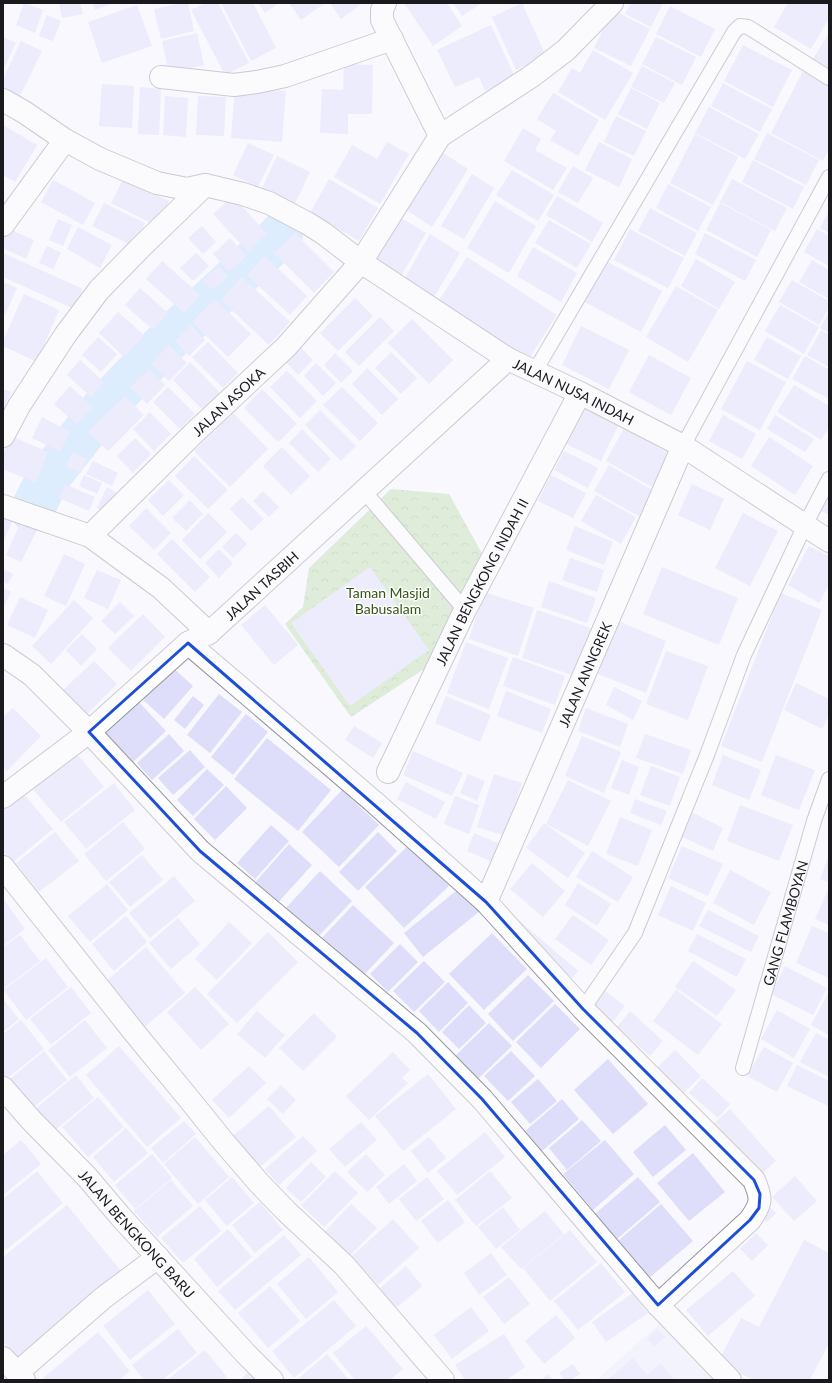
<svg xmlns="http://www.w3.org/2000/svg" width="832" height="1383" font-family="Lato,sans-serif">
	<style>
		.built { fill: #ededff }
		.forest { fill: url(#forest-crowns) }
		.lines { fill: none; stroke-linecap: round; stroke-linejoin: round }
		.river { stroke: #bcdfff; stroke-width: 44 }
		.building { fill: #dedefa }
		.lane-casing { stroke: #95959e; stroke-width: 16 }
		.street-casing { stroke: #95959e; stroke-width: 24 }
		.lane { stroke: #fff; stroke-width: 14 }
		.street { stroke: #fff; stroke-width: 22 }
		.marked { fill: none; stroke: #1d4ed8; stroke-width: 3; stroke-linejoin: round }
		.labels { text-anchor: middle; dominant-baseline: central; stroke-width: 3; stroke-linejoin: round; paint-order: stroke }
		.street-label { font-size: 14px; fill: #1a1a1e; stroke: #fff }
		.park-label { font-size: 14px; fill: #325513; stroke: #fff }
	</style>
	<defs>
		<pattern id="forest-crowns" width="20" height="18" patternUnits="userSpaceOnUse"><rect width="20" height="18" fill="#c0ddad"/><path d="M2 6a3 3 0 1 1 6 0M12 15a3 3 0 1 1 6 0" fill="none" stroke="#a4bd94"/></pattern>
	</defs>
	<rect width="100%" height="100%" fill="#f8f8fe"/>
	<path class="built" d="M664 1320 719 1380H596Z"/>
	<path class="forest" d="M391 489 449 494 489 566 450 652 351 717 285 624 303 607 309 568Z"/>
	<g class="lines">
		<path class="river" d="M32 510 48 478 103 408 172 336 270 246 281 234"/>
	</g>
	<g class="building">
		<path d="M24 3 43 10 35 33 16 25Z"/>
		<path d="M59 3H80L83 14 62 18Z"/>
		<path d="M92 3H114L95 10Z"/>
		<path d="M182 3H188L194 31 161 39 154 9Z"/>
		<path d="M206 3H218L249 63 225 75 191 10Z"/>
		<path d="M227 3H253L276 48 251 61 222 5Z"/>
		<path d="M258 3H279L265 13Z"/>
		<path d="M289 3H325L301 20Z"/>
		<path d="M330 3H363L341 19Z"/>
		<path d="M404 3H447L462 26 433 46Z"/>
		<path d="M453 3H482L462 16Z"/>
		<path d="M522 3 546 56 516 70 492 17Z"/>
		<path d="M631 3H663L651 27 625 14Z"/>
		<path d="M788 3H829V18L811 49 774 27Z"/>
		<path d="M137 5 152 46 102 63 88 22Z"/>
		<path d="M670 6 715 29 701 57 656 34Z"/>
		<path d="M613 10 650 29 631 66 594 48Z"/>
		<path d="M47 15 61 21 53 41 39 36Z"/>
		<path d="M491 25 515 77 485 91 479 77 455 87 437 50Z"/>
		<path d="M197 33 204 65 169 73 162 41Z"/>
		<path d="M829 33V73L811 62Z"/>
		<path d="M3 37 16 43 3 70Z"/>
		<path d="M656 37 696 57 682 85 642 64Z"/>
		<path d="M21 41 42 51 20 96 3 88V79Z"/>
		<path d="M743 45 792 70 773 107 724 81Z"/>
		<path d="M593 50 633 73 605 120 558 92 572 68 580 73Z"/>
		<path d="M344 64 373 65 372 114H348V134L320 133 322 89 343 90Z"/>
		<path d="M642 66 675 83 664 103 631 87Z"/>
		<path d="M803 71 829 85V149L823 161 771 133Z"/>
		<path d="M723 83 772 109 760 132 711 106Z"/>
		<path d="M102 84 134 86 132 128 99 126Z"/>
		<path d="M140 87 161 89 159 135 138 134Z"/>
		<path d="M235 88 286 91 282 142 231 138Z"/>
		<path d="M631 88 660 103 647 129 618 114Z"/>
		<path d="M553 93 599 120 578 156 550 140 556 131 537 119Z"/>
		<path d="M165 96 188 98 186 137 163 135Z"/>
		<path d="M198 96 226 97 224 136 196 135Z"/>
		<path d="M709 107 759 134 745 159 695 133Z"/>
		<path d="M616 116 646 131 634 156 604 142Z"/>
		<path d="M3 125 37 145 15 182 3 175Z"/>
		<path d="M523 128 541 139 535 150 567 168 553 190 504 161Z"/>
		<path d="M767 133 819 160 806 185 754 159Z"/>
		<path d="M695 134 738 157 713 205 670 183Z"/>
		<path d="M387 142 409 154 380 204 334 177 352 145 377 159Z"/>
		<path d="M599 142 632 159 619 187 585 170Z"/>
		<path d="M248 143 274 155 258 187 233 175Z"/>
		<path d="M437 149 468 169 432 227 402 207Z"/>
		<path d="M277 156 310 172 295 203 262 188Z"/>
		<path d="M753 160 804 187 793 209 742 182Z"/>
		<path d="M573 166 593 178 578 203 558 192Z"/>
		<path d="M512 170 554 195 538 221 496 195Z"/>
		<path d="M472 174 494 188 464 239 441 226Z"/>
		<path d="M123 179 169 201 157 226 111 203Z"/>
		<path d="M329 179 378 208 359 241 310 213Z"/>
		<path d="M732 179 787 208 775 231 720 202Z"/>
		<path d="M53 180 95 203 83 225 41 202Z"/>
		<path d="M668 184 711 207 698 231 656 208Z"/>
		<path d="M233 196 267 234 248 252 213 214Z"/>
		<path d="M557 196 603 223 592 242 546 215Z"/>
		<path d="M495 201 536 226 509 273 467 248Z"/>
		<path d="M104 203 145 223 135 247 92 226Z"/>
		<path d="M720 203 771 230 757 257 706 230Z"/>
		<path d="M650 208 697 233 685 256 638 231Z"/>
		<path d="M829 211V233L820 228Z"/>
		<path d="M396 215 426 233 401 276 371 258Z"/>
		<path d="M58 219 72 225 63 246 49 240Z"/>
		<path d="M549 220 591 244 577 268 535 243Z"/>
		<path d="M202 226 216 242 203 254 188 238Z"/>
		<path d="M78 227 112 245 100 268 67 249Z"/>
		<path d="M7 228 34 240 26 259 3 248V237Z"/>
		<path d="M630 229 684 258 668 288 614 260Z"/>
		<path d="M817 229 829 236V266L804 252Z"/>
		<path d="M295 233 334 272 314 293 274 253Z"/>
		<path d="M705 233 756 260 745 281 695 254Z"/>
		<path d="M430 234 460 253 432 301 402 283Z"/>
		<path d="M230 238 247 256 229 272 213 254Z"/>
		<path d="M47 246 61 253 53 269 39 263Z"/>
		<path d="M533 247 577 273 561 302 517 276Z"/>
		<path d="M3 253 83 289 74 309 3 277Z"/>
		<path d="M196 253 209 266 193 281 180 268Z"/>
		<path d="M265 256 307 296 290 315 247 275Z"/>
		<path d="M467 257 557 315 528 360 438 302Z"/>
		<path d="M696 259 735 282 719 309 681 286Z"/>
		<path d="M604 260 662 291 641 332 583 301Z"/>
		<path d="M812 260 829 270V299L799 282Z"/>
		<path d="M162 261 200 295 184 313 146 279Z"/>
		<path d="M218 266 228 277 212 290 203 280Z"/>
		<path d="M242 277 290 322 269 345 221 300Z"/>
		<path d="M792 280 829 301V308L819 325 779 302Z"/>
		<path d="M3 282 17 288 5 315H3Z"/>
		<path d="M676 286 718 310 688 362 646 337Z"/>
		<path d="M140 288 168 313 153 330 125 305Z"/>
		<path d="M24 294 59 310 37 362 3 346V341Z"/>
		<path d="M355 298 373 316 338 351 320 333Z"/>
		<path d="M215 299 251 334 228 357 192 322Z"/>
		<path d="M780 305 819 327 804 354 765 331Z"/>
		<path d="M118 312 144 335 124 357 99 333Z"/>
		<path d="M829 312V333L820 328Z"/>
		<path d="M380 317 394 331 359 366 345 352Z"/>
		<path d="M412 319 453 360 429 384 388 343Z"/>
		<path d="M191 325 205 340 189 356 175 341Z"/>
		<path d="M581 326 629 350 609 389 562 365Z"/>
		<path d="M821 330 829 335V367L807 355Z"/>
		<path d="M98 337 117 354 101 372 82 355Z"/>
		<path d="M767 337 801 356 788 379 754 360Z"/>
		<path d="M208 342 238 373 223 388 192 357Z"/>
		<path d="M169 345 187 363 169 381 151 364Z"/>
		<path d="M299 346 313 360 298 375 284 360Z"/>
		<path d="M391 352 417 378 401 394 375 368Z"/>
		<path d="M335 353 353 371 341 383 324 365Z"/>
		<path d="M649 355 691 378 671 415 629 392Z"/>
		<path d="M805 356 829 370V399L792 379Z"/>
		<path d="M80 360 104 382 91 397 67 375Z"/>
		<path d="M747 361 786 382 760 430 721 409Z"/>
		<path d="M190 362 222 395 205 412 173 380Z"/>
		<path d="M316 363 336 383 323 396 304 376Z"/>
		<path d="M367 368 398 399 382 415 352 384Z"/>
		<path d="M149 369 165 385 147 404 130 387Z"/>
		<path d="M287 371 317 401 300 418 270 387Z"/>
		<path d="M794 385 829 406V428L821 440 777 412Z"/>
		<path d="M70 386 93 407 77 425 54 404Z"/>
		<path d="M168 387 195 414 180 429 153 402Z"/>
		<path d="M342 387 378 423 360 441 323 405Z"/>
		<path d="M3 389 11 392 3 410Z"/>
		<path d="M262 389 297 424 278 442 244 408Z"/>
		<path d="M125 396 144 415 108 451 88 432Z"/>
		<path d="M580 405 619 424 601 461 562 442Z"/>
		<path d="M320 410 356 446 341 461 305 425Z"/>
		<path d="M150 412 171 434 154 451 133 429Z"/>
		<path d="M233 413 268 449 230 487 194 451Z"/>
		<path d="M723 415 756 434 742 459 709 441Z"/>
		<path d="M775 415 814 439 805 452 767 429Z"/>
		<path d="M42 417 70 432 60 452 32 438Z"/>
		<path d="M624 428 670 454 652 487 606 461Z"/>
		<path d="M302 429 331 459 318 472 289 443Z"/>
		<path d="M11 436 48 452 36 483 3 469V455Z"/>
		<path d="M769 437 813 466 795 495 751 466Z"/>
		<path d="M135 438 151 454 133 473 117 456Z"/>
		<path d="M282 447 310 476 291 495 263 466Z"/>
		<path d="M564 451 598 468 588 488 554 470Z"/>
		<path d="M72 452 87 459 81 473 66 467Z"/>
		<path d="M194 456 228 490 208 509 175 476Z"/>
		<path d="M93 461 118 473 112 486 86 474Z"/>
		<path d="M609 465 654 491 640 517 594 491Z"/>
		<path d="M84 475 102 483 97 494 79 486Z"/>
		<path d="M551 475 586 493 573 518 538 501Z"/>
		<path d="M169 480 184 495 163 516 148 500Z"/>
		<path d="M65 484 95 497 89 511 59 498Z"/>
		<path d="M692 484 724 499 710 530 678 515Z"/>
		<path d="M107 487 116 492 106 512 97 508Z"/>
		<path d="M263 491 279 507 269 517 253 501Z"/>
		<path d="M596 495 636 517 621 544 581 521Z"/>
		<path d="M829 496V515L821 511Z"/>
		<path d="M242 497 264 519 251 531 230 509Z"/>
		<path d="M190 500 203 514 186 531 172 518Z"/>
		<path d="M146 508 171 533 154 550 129 526Z"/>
		<path d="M208 513 227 532 200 559 182 540Z"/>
		<path d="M743 513 778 531 750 586 715 568Z"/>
		<path d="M3 515 13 520 3 542Z"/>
		<path d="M20 524 36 532 21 562 6 555Z"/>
		<path d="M575 526 613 542 604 565 566 550Z"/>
		<path d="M236 533 247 544 233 558 222 547Z"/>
		<path d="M172 539 210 577 195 592 157 554Z"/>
		<path d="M809 546 829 556V585L819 603 788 585Z"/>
		<path d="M219 549 233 563 219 578 205 563Z"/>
		<path d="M64 554 85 564 66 606 44 596Z"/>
		<path d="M570 558 604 570 597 592 562 580Z"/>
		<path d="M370 567 429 650 350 706 291 623Z"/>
		<path d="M662 567 738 598 719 645 643 614Z"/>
		<path d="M3 569 13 574 8 584 3 582Z"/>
		<path d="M97 570 121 580 108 609 84 598Z"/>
		<path d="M549 581 596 598 587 623 541 607Z"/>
		<path d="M3 588 11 592 4 606 3 605Z"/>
		<path d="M484 592 534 608 518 656 469 639Z"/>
		<path d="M781 593 822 610 762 762 721 746Z"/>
		<path d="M20 597 48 610 35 638 7 625Z"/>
		<path d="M74 600 93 618 51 664 32 646Z"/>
		<path d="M120 602 134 616 115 634 101 621Z"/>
		<path d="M265 605 298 645 274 665 241 625Z"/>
		<path d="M537 610 591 628 575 676 522 658Z"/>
		<path d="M143 614 165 637 131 671 108 648Z"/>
		<path d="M618 621 666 641 646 693 598 674Z"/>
		<path d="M82 634 97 649 81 666 66 650Z"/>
		<path d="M466 642 508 658 489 709 447 693Z"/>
		<path d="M666 651 708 666 688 720 646 704Z"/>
		<path d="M513 657 565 676 555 705 503 686Z"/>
		<path d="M94 661 117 684 85 716 61 692Z"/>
		<path d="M170 665 193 686 164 719 141 698Z"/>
		<path d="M796 683 829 699V715L822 729 784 710Z"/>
		<path d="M614 687 642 701 633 720 606 705Z"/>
		<path d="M506 691 551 709 542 733 497 716Z"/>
		<path d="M219 694 242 712 210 753 187 735Z"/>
		<path d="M193 696 204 705 185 729 174 720Z"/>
		<path d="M446 696 491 715 480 742 435 723Z"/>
		<path d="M138 701 166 731 130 765 102 735Z"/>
		<path d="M13 708 41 736 7 771 3 767V717Z"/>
		<path d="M586 708 628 724 620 747 578 731Z"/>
		<path d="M246 714 268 732 233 775 211 757Z"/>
		<path d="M354 726 382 743 373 758 345 740Z"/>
		<path d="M169 734 184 751 152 780 137 763Z"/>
		<path d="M645 734 691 750 683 774 636 758Z"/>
		<path d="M582 736 621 752 604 793 565 776Z"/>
		<path d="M267 738 331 790 298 831 234 779Z"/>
		<path d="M190 750 205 767 173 795 158 778Z"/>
		<path d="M413 751 463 773 452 796 403 775Z"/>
		<path d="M77 754 104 787 61 822 33 789Z"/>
		<path d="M723 755 761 770 749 800 712 785Z"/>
		<path d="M776 755 815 770 799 810 761 795Z"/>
		<path d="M622 760 639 767 629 795 611 788Z"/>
		<path d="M651 766 680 777 670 806 640 795Z"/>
		<path d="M207 769 224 785 193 816 177 800Z"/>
		<path d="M468 774 485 781 477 801 460 793Z"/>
		<path d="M494 774 522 783 504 836 477 827Z"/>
		<path d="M568 780 611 801 588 846 546 824Z"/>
		<path d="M406 782 445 802 436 819 397 799Z"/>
		<path d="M114 783 135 810 86 849 64 822Z"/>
		<path d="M226 786 247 808 215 840 194 819Z"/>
		<path d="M342 790 379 825 339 867 302 832Z"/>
		<path d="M24 794 53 829 12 863 3 851V811Z"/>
		<path d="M455 796 479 805 469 834 444 824Z"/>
		<path d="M635 799 667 811 661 825 630 813Z"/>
		<path d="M740 805 793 825 779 861 727 841Z"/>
		<path d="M691 812 723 828 713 851 680 836Z"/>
		<path d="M620 817 652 830 638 866 606 854Z"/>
		<path d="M123 822 145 849 106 881 84 854Z"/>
		<path d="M544 823 585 853 568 878 526 848Z"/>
		<path d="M271 825 289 841 255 879 237 863Z"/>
		<path d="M55 832 79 861 39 892 16 863Z"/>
		<path d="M378 832 397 851 358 891 339 872Z"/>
		<path d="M474 833 502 845 495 863 467 851Z"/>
		<path d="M289 844 312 865 275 906 252 886Z"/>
		<path d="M410 844 449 886 404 928 365 887Z"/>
		<path d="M682 846 723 864 708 896 668 878Z"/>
		<path d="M592 851 633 877 618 902 576 877Z"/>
		<path d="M142 855 163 880 130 907 109 882Z"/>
		<path d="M829 856V882L820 879Z"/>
		<path d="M532 863 565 891 543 917 510 889Z"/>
		<path d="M730 870 771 892 754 925 713 903Z"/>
		<path d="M320 871 352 901 317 938 285 909Z"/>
		<path d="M174 876 195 901 150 938 129 913Z"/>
		<path d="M578 883 611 904 597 926 565 905Z"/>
		<path d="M107 884 128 910 90 942 68 916Z"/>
		<path d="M671 886 706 903 693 931 658 915Z"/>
		<path d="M461 887 480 911 423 957 404 933Z"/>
		<path d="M827 892 829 893V925L815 919Z"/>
		<path d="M4 900 25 929 3 946V901Z"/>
		<path d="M353 905 394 943 362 977 321 939Z"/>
		<path d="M708 910 759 936 751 952 699 926Z"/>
		<path d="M573 915 609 940 591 965 555 939Z"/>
		<path d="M126 916 147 942 114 971 92 944Z"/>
		<path d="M515 917 578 971 572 978 508 924Z"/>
		<path d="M178 918 200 944 171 969 149 943Z"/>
		<path d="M229 922 252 943 217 980 195 959Z"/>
		<path d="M812 926 829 933V978L796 963Z"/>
		<path d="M268 932 298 962 237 1023 207 994Z"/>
		<path d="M492 933 527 969 484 1010 449 974Z"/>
		<path d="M697 934 746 959 737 977 688 951Z"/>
		<path d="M20 935 40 961 3 989V947Z"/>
		<path d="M400 944 418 962 388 992 370 974Z"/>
		<path d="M146 947 185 993 141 1030 103 984Z"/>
		<path d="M46 958 68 987 26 1020 4 990Z"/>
		<path d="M424 961 445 982 414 1012 393 991Z"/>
		<path d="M693 961 736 990 717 1016 675 987Z"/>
		<path d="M785 966 827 988 813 1015 771 994Z"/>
		<path d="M528 975 554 1001 513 1041 488 1014Z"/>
		<path d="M448 982 468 1003 439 1032 419 1011Z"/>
		<path d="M71 987 91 1013 51 1045 30 1019Z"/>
		<path d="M195 987 229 1024 201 1050 167 1012Z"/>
		<path d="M603 989 625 1006 611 1024 589 1007Z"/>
		<path d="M676 990 722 1024 698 1055 653 1021Z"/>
		<path d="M827 995 829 996V1035L811 1025Z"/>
		<path d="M3 999 19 1019 3 1032Z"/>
		<path d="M555 1004 580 1029 541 1068 516 1042Z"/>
		<path d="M469 1005 486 1023 459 1049 442 1032Z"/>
		<path d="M777 1010 810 1029 794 1058 761 1039Z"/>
		<path d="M257 1011 285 1035 265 1058 237 1034Z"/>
		<path d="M630 1011 663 1041 650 1056 617 1027Z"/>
		<path d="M314 1013 337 1037 303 1071 279 1048Z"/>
		<path d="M21 1020 44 1049 5 1080 3 1077V1034Z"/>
		<path d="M85 1020 107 1048 70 1077 48 1050Z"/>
		<path d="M489 1023 512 1046 478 1079 455 1056Z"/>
		<path d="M816 1033 829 1040V1077L800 1062Z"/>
		<path d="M119 1046 181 1118 147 1147 86 1075Z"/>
		<path d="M764 1047 793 1063 777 1092 747 1076Z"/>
		<path d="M675 1050 701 1076 682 1095 656 1069Z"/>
		<path d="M44 1051 67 1080 29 1111 6 1082Z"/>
		<path d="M511 1051 535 1076 508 1101 484 1076Z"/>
		<path d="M393 1052 410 1070 402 1078 408 1083 369 1120 346 1096Z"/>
		<path d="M608 1059 648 1104 613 1134 574 1090Z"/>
		<path d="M797 1065 829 1081 828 1106 787 1086Z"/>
		<path d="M249 1066 266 1083 229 1118 212 1100Z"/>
		<path d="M428 1074 456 1109 403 1151 375 1116Z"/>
		<path d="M76 1075 94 1098 54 1131 35 1109Z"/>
		<path d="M702 1078 730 1104 718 1118 689 1093Z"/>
		<path d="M538 1079 557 1101 530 1124 511 1102Z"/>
		<path d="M281 1085 296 1100 283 1114 267 1099Z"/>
		<path d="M98 1097 124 1127 88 1157 62 1127Z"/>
		<path d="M562 1099 579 1119 541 1152 524 1132Z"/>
		<path d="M269 1106 296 1137 256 1170 229 1139Z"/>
		<path d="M730 1109 776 1161 758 1177 711 1126Z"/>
		<path d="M582 1120 601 1141 567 1170 549 1148Z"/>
		<path d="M184 1121 196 1134 163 1163 151 1148Z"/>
		<path d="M361 1122 377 1140 345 1167 329 1149Z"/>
		<path d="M665 1125 686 1150 653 1177 633 1152Z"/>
		<path d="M126 1128 148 1153 114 1182 93 1157Z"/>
		<path d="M485 1132 505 1157 457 1195 437 1171Z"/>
		<path d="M303 1136 317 1151 279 1185 265 1169Z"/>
		<path d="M195 1137 229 1177 198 1204 164 1164Z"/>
		<path d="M429 1137 446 1158 428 1173 411 1151Z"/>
		<path d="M21 1140 41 1164 3 1195V1155Z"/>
		<path d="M605 1140 634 1174 593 1210 563 1174Z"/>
		<path d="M693 1153 725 1192 689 1221 657 1183Z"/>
		<path d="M152 1154 172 1178 135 1209 115 1185Z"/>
		<path d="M366 1154 385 1175 367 1192 347 1172Z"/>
		<path d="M311 1162 326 1177 301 1202 286 1188Z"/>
		<path d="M404 1164 417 1181 389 1204 376 1187Z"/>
		<path d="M37 1171 63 1203 6 1250 3 1246V1199Z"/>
		<path d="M335 1171 358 1193 324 1227 301 1205Z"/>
		<path d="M490 1171 512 1198 476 1226 455 1200Z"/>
		<path d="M795 1176 817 1201 794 1221 772 1197Z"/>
		<path d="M232 1177 254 1203 227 1226 205 1200Z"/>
		<path d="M427 1177 444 1199 416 1221 399 1199Z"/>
		<path d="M638 1177 660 1202 610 1245 588 1220Z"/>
		<path d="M171 1180 193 1206 157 1237 134 1211Z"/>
		<path d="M448 1200 465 1222 438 1243 421 1221Z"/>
		<path d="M260 1202 283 1230 255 1253 232 1225Z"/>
		<path d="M351 1204 377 1228 346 1260 321 1236Z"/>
		<path d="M661 1204 693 1241 643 1283 612 1246Z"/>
		<path d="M67 1205 121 1271 16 1358 3 1342V1257Z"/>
		<path d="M200 1206 221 1231 183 1263 161 1238Z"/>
		<path d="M769 1206 776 1213 767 1222 759 1215Z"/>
		<path d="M503 1207 520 1230 496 1249 478 1227Z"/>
		<path d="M545 1211 564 1234 521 1269 501 1247Z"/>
		<path d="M393 1219 419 1248 378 1285 352 1256Z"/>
		<path d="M228 1229 252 1257 217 1287 194 1259Z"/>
		<path d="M570 1230 597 1262 550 1301 523 1268Z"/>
		<path d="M756 1233 768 1245 752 1261 740 1249Z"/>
		<path d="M284 1235 301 1255 235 1310 218 1291Z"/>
		<path d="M804 1240 829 1253V1343L810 1380 800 1379 799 1380H753L718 1362 741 1318 759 1327Z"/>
		<path d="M491 1253 507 1275 479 1295 464 1273Z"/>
		<path d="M309 1257 338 1292 306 1319 277 1284Z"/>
		<path d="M601 1263 625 1292 578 1330 554 1301Z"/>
		<path d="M406 1266 422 1286 396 1308 379 1289Z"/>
		<path d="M733 1271 755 1296 708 1336 686 1310Z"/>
		<path d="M509 1277 530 1304 504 1324 483 1297Z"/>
		<path d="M270 1286 300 1321 268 1348 238 1313Z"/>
		<path d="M148 1290 175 1324 130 1360 103 1326Z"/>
		<path d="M633 1293 648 1313 606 1342 592 1322Z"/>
		<path d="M334 1300 356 1326 294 1378 272 1351Z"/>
		<path d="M471 1307 489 1331 452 1359 434 1335Z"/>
		<path d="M556 1315 575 1338 544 1364 525 1341Z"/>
		<path d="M366 1326 403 1369 390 1380H355L333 1353Z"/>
		<path d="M178 1329 197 1353 162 1380H144L132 1365Z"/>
		<path d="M658 1329 665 1337 654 1347 647 1339Z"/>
		<path d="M98 1332 130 1371 119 1380H45L43 1378Z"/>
		<path d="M504 1334 525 1367 506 1380H465L455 1365Z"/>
		<path d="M205 1350 227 1377 223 1380H167Z"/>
		<path d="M327 1354 349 1380H299L298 1379Z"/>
		<path d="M633 1358 647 1375 661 1363 675 1380H607Z"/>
		<path d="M573 1364 580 1374 570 1380H564L559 1373Z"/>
		<path d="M249 1371 258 1380H241Z"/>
		<path d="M548 1374 553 1380H541Z"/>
	</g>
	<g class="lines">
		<g class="lane-casing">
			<g id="lane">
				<path d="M535 371 734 32 740 26 748 27 829 78"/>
				<path d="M683 446 829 177"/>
				<path d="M364 491 465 610"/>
				<path d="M583 1009 635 933 707 755 744 655 805 525 829 479"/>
				<path id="s1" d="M743 1068 814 821 829 779"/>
			</g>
		</g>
		<g class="street-casing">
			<g id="street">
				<path d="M385 3 382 10V20L440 136"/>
				<path d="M161 77 234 85 257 82 285 76 392 39"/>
				<path id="s2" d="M3 100 24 112 65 140 100 159 157 183 187 189 205 185 243 194 269 203 307 223 323 233 361 262 508 359 580 393 683 446 829 541"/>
				<path d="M3 225 65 140"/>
				<path d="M3 436 19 406 34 383 66 334 99 290 139 249 205 185"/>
				<path d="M3 506 90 536 161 588 209 633"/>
				<path id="s3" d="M90 536 193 434 286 347 361 262 440 136 532 76 566 50 612 3"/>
				<path d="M188 643 373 801 486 902 583 1009 754 1180C762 1199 762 1203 750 1220L658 1305"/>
				<path d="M3 655 32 675 89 732 200 851 417 1033 482 1099 658 1305 730 1380"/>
				<path id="s4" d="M388 772 465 610 580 393"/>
				<path id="s5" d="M3 797 89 732 188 643 209 633 508 359"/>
				<path d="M3 867 134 1032 189 1099 222 1140 259 1183 287 1212 344 1265 443 1380"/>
				<path id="s6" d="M486 902 683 446"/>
				<path id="s7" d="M3 1088 31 1120 87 1177 120 1216 246 1354 272 1380"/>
				<path d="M3 1358 24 1380"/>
				<path d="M17 1373 103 1298 158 1257"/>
			</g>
		</g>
		<use href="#lane" class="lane"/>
		<use href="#street" class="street"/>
	</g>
	<path d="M0 0H832V1383H0ZM188 643 486 902 583 1009 754 1180 760 1194 759 1208 750 1220 658 1305 482 1099 417 1033 200 851 89 732Z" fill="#f8f8fe" fill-opacity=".55" fill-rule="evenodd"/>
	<path class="marked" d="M188 643 486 902 583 1009 754 1180 760 1194 759 1208 750 1220 658 1305 482 1099 417 1033 200 851 89 732Z"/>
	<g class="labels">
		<g class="street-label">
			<text stroke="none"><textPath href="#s2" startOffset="650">JALAN NUSA INDAH</textPath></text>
			<text stroke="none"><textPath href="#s3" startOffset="193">JALAN ASOKA</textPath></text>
			<text stroke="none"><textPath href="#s4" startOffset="212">JALAN BENGKONG INDAH II</textPath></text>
			<text stroke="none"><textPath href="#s5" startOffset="335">JALAN TASBIH</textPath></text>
			<text stroke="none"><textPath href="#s6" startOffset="248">JALAN ANNGREK</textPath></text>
			<text stroke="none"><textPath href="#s1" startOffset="151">GANG FLAMBOYAN</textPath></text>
			<text stroke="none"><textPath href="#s7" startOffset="198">JALAN BENGKONG BARU</textPath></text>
		</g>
		<g class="park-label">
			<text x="388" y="592">Taman Masjid<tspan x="388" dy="16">Babusalam</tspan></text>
		</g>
	</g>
	<rect width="832" height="1383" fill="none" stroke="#1a1a1e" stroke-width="8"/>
</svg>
